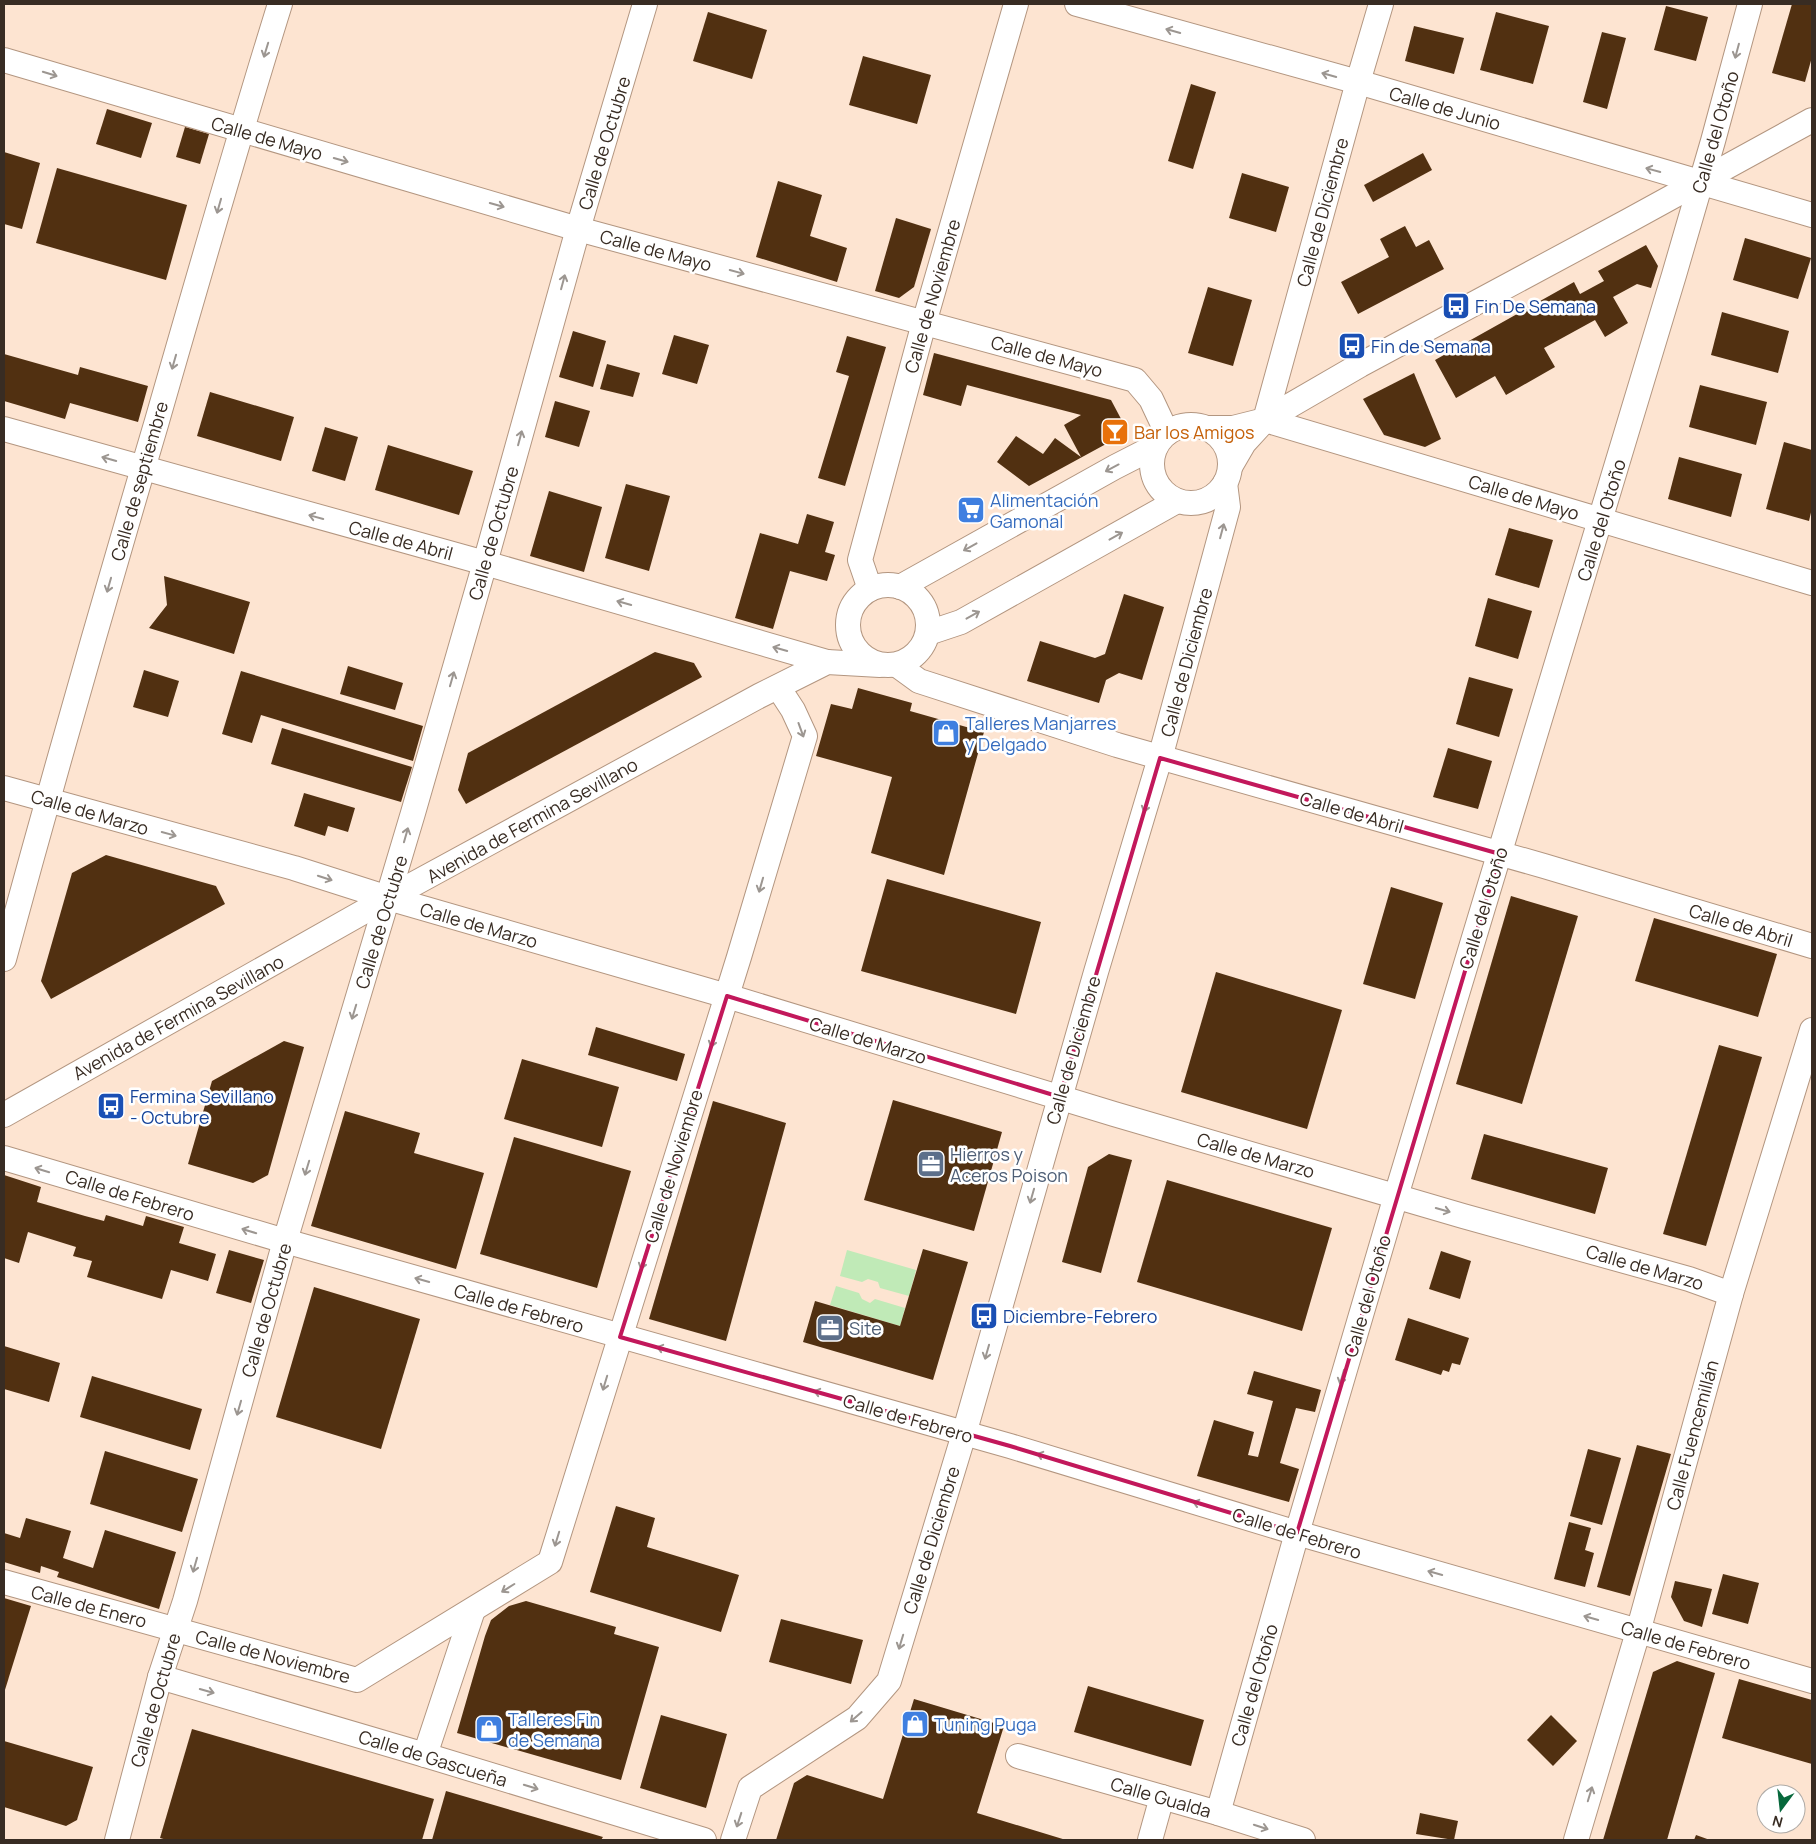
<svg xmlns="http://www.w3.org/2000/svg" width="1816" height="1844" font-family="Manrope,sans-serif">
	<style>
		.green { fill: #c0eab7 }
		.building { fill: #513011 }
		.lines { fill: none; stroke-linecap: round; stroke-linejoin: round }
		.minor-casing { stroke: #b39680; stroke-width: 26 }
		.minor { stroke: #fff; stroke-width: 24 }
		.oneway { stroke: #9c9691 }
		.marked { fill: none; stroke: #c2185b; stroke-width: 4; stroke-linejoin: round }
		.labels { text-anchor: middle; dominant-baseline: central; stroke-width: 5; stroke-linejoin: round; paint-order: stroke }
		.street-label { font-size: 18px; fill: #382c23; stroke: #fff }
		.transit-label { font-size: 18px; fill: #164399; stroke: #fff; text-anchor: start }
		.food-label { font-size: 18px; fill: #c56008; stroke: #fff; text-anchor: start }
		.shop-label { font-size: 18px; fill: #366cbe; stroke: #fff; text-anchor: start }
		.service-label { font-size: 18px; fill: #4e5e75; stroke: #fff; text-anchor: start }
	</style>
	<rect width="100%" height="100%" fill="#fde4d1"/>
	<g class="green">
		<path d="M847 1250 916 1270 909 1296 880 1288 878 1282 868 1279 862 1282 840 1276Z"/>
		<path d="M836 1286 859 1293 862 1299 870 1303 875 1299 905 1308 900 1326 830 1305Z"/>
	</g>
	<g class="building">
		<path d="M1792 4H1812V57L1805 82 1772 73Z"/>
		<path d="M1666 6 1708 17 1696 61 1654 50Z"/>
		<path d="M708 12 767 30 752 79 693 61Z"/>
		<path d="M1496 12 1549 26 1533 84 1480 70Z"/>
		<path d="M1414 26 1464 38 1454 74 1405 61Z"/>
		<path d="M1602 32 1626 38 1607 109 1583 102Z"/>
		<path d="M863 56 931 75 917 124 849 105Z"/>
		<path d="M1191 84 1216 92 1193 169 1168 161Z"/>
		<path d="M107 109 152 123 141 158 96 144Z"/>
		<path d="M185 127 209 134 200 164 176 157Z"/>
		<path d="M4 152 40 163 22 229 4 224Z"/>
		<path d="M1423 153 1432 170 1373 202 1364 185Z"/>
		<path d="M57 168 187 205 166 280 36 243Z"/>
		<path d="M1242 173 1289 187 1276 232 1229 218Z"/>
		<path d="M778 181 822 195 810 236 847 248 837 282 756 257Z"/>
		<path d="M896 218 931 229 914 287 899 298 875 291Z"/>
		<path d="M1405 226 1416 247 1429 240 1444 269 1358 314 1341 282 1389 257 1380 239Z"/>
		<path d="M1745 238 1811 258 1798 299 1733 280Z"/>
		<path d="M1646 245 1658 266 1651 288 1637 284 1613 297 1628 323 1605 337 1595 320 1544 348 1555 367 1506 395 1495 376 1456 398 1435 360 1574 282 1580 294 1604 281 1598 271Z"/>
		<path d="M1208 287 1252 300 1233 366 1188 353Z"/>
		<path d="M1722 312 1789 331 1778 373 1711 355Z"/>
		<path d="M573 331 606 341 593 387 559 377Z"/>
		<path d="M674 335 709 345 697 384 662 374Z"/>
		<path d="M847 336 886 347 845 486 818 478 849 376 836 372Z"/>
		<path d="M934 353 1111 400 1128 432 1029 486 997 462 1016 436 1043 454 1055 438 1081 457 1064 425 1081 415 967 385 961 406 923 395Z"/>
		<path d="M4 354 78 375 80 367 148 386 138 422 70 403 65 419 4 401Z"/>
		<path d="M607 364 640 373 633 397 600 389Z"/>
		<path d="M1414 373 1441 439 1425 447 1384 435 1363 399Z"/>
		<path d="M1700 385 1767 402 1756 445 1689 427Z"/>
		<path d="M210 392 294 417 281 461 197 436Z"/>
		<path d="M555 401 590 411 579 447 545 437Z"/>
		<path d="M325 427 358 437 345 481 312 471Z"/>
		<path d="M1784 442 1812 450V508L1809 521 1766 509Z"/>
		<path d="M388 445 473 471 459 515 375 490Z"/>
		<path d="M1679 457 1742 474 1731 517 1668 499Z"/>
		<path d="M626 484 670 496 649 571 605 558Z"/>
		<path d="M549 491 602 507 584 572 530 556Z"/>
		<path d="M807 514 834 522 825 552 835 555 827 581 790 571 773 629 735 618 760 533 798 544Z"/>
		<path d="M1509 528 1553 540 1539 588 1495 575Z"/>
		<path d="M164 576 250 602 234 654 149 628 167 605Z"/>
		<path d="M1124 594 1164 607 1142 680 1119 673 1106 680 1099 703 1027 681 1040 641 1095 658 1105 654Z"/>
		<path d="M1488 598 1532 611 1518 659 1475 646Z"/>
		<path d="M655 652 694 663 702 677 466 804 458 790 468 753Z"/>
		<path d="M348 666 403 683 395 710 340 694Z"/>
		<path d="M144 670 179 681 168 717 133 707Z"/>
		<path d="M241 671 423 726 413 761 261 715 252 743 222 734Z"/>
		<path d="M1469 677 1513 689 1499 737 1456 724Z"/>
		<path d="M858 688 912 703 910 711 984 732 944 875 871 853 892 777 816 756 831 704 852 709Z"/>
		<path d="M282 728 412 767 401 802 271 764Z"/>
		<path d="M1448 748 1492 761 1478 809 1433 797Z"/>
		<path d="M304 793 355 808 348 832 328 826 325 836 294 826Z"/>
		<path d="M106 855 216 886 225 904 51 999 41 981 72 873Z"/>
		<path d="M887 879 1041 922 1016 1014 861 971Z"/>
		<path d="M1391 887 1443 903 1415 999 1363 984Z"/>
		<path d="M1511 896 1578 916 1522 1104 1456 1084Z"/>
		<path d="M1654 918 1777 954 1758 1017 1635 981Z"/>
		<path d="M1216 972 1342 1010 1307 1129 1181 1092Z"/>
		<path d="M596 1027 685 1054 677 1081 588 1055Z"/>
		<path d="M284 1041 304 1047 268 1175 253 1183 188 1164 212 1081Z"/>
		<path d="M1719 1045 1762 1057 1706 1246 1663 1234Z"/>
		<path d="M522 1059 619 1087 602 1147 504 1119Z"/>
		<path d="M893 1100 1002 1132 974 1231 864 1200Z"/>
		<path d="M713 1101 786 1123 726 1341 649 1319Z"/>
		<path d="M345 1111 420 1133 414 1153 484 1173 456 1269 311 1226Z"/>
		<path d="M1484 1134 1608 1168 1595 1214 1471 1179Z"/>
		<path d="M514 1137 631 1171 597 1288 480 1254Z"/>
		<path d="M1109 1154 1132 1160 1101 1273 1062 1262 1088 1167Z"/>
		<path d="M4 1175 41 1187 37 1202 85 1216 104 1221 106 1215 143 1226 146 1216 184 1227 179 1243 216 1254 208 1281 171 1270 162 1299 87 1277 92 1261 73 1256 76 1247 28 1232 19 1263 4 1258Z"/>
		<path d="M1167 1180 1332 1228 1302 1331 1137 1282Z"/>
		<path d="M923 1249 968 1262 933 1380 803 1342 815 1301 900 1326Z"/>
		<path d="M229 1250 264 1260 251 1303 216 1293Z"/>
		<path d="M1441 1251 1471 1261 1460 1299 1429 1289Z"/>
		<path d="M314 1287 420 1319 381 1449 276 1417Z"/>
		<path d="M1408 1318 1469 1338 1460 1365 1452 1363 1449 1372 1443 1370 1441 1375 1395 1360Z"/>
		<path d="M4 1346 60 1363 49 1402 4 1389Z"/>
		<path d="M1254 1371 1321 1390 1315 1412 1296 1408 1280 1463 1299 1469 1289 1502 1197 1476 1214 1420 1254 1432 1248 1455 1258 1457 1273 1401 1247 1394Z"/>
		<path d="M92 1376 202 1409 190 1450 80 1417Z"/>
		<path d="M1637 1445 1671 1454 1630 1596 1597 1587Z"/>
		<path d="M1588 1449 1621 1458 1602 1525 1570 1516Z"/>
		<path d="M105 1451 198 1479 182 1532 90 1504Z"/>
		<path d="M616 1506 655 1518 647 1547 739 1575 721 1632 590 1592Z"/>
		<path d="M26 1518 71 1531 63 1558 93 1568 105 1530 176 1552 159 1609 57 1577 59 1572 41 1566 40 1573 4 1562V1533L20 1538Z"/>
		<path d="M1569 1522 1591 1528 1585 1550 1594 1553 1585 1587 1554 1579Z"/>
		<path d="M1723 1574 1759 1583 1748 1624 1712 1614Z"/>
		<path d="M1675 1581 1712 1589 1702 1627 1684 1621 1671 1597Z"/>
		<path d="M4 1598 31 1606 4 1693Z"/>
		<path d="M526 1601 616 1627 614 1634 659 1647 621 1780 457 1733 485 1636 491 1620 509 1606Z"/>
		<path d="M781 1619 863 1640 851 1684 769 1662Z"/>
		<path d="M1677 1661 1715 1673 1667 1840H1603L1653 1672Z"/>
		<path d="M1739 1679 1812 1700V1764L1722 1738Z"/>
		<path d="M1088 1686 1204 1720 1191 1766 1074 1732Z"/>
		<path d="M914 1699 1004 1726 977 1813 1066 1840H776L794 1783 807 1775 883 1799Z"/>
		<path d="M661 1715 727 1734 706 1808 640 1788Z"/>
		<path d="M1551 1715 1577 1741 1553 1766 1527 1740Z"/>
		<path d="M192 1729 434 1799 422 1840H167L160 1838Z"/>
		<path d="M4 1741 93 1767 77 1820 66 1826 4 1807Z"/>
		<path d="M446 1791 603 1837 601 1840H432Z"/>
		<path d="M1420 1813 1458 1821 1454 1840 1416 1834Z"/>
		<path d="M1696 1835 1710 1840H1694Z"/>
	</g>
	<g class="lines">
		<g class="minor-casing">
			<g id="minor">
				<path d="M1077 4 1358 82 1812 215"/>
				<path d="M4 60 578 229 1135 380 1151 399 1167 433"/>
				<path d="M1265 420 1812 583"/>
				<circle cx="1191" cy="464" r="39"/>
				<path d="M1206 428H1233L1265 420 1360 365 1628 221 1812 120"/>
				<path d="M4 429 485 563 827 662"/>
				<path d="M1230 467 1244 443 1265 420 1358 82 1381 4"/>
				<circle cx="888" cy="625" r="40"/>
				<path d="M900 587 1115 467 1156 446"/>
				<path d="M870 589 860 560 924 323 1016 4"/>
				<path d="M928 633 961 622 1177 501"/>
				<path d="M897 665 919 681 1117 745 1544 866 1812 946"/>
				<path d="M4 788 294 868 388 898 727 996 1114 1114 1463 1216 1689 1279 1731 1294"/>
				<path d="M4 959C53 779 104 600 157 421 197 282 237 142 280 4"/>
				<path d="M4 1115 388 898 759 696 827 662 880 665"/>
				<path d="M4 1158 285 1241 1010 1446 1297 1533 1812 1681"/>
				<path d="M4 1582 357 1680 550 1562 739 957 805 736 793 710 778 687"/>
				<path d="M160 1677 425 1755 704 1840"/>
				<path d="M425 1755 473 1610"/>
				<path d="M1018 1756 1218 1813 1303 1840"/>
				<path d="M1218 1813 1297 1533 1396 1196 1674 275 1713 141 1750 4"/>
				<path d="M117 1840 160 1677 185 1601 285 1241 413 813 485 563 578 229 645 4"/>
				<path d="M733 1840 750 1788 857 1718 889 1681 964 1434 1096 972 1160 758 1228 507 1225 483"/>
				<path d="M1150 1840 1162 1797"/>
				<path d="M1576 1840 1638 1632 1731 1294 1812 1030"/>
			</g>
		</g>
		<use href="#minor" class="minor"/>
	</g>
	<defs><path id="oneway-shaft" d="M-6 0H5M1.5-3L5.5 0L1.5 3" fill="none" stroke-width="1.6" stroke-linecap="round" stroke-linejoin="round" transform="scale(1.25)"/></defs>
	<g class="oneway">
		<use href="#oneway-shaft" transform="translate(1173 31) rotate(-164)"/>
		<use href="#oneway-shaft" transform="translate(266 50) rotate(107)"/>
		<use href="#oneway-shaft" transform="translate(1737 51) rotate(105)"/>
		<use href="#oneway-shaft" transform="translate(50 74) rotate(17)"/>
		<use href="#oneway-shaft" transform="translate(1329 75) rotate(-164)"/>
		<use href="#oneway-shaft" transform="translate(341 160) rotate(16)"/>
		<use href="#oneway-shaft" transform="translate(1653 170) rotate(-165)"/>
		<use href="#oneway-shaft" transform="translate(497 205) rotate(16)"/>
		<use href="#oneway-shaft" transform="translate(219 206) rotate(106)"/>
		<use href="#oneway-shaft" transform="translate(737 272) rotate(15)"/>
		<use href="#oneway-shaft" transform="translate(563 282) rotate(-75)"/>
		<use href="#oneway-shaft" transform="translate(174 362) rotate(106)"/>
		<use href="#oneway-shaft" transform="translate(520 438) rotate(-75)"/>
		<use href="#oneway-shaft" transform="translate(109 459) rotate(-164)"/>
		<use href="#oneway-shaft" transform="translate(1112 468) rotate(152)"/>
		<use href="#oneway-shaft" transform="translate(316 517) rotate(-165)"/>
		<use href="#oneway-shaft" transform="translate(1222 531) rotate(-75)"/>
		<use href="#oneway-shaft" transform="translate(1116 536) rotate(-29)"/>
		<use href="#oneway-shaft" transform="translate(970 547) rotate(151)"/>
		<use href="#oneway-shaft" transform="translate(109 585) rotate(106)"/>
		<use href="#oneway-shaft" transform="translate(624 603) rotate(-164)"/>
		<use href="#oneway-shaft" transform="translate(973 615) rotate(-29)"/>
		<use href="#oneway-shaft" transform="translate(780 649) rotate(-164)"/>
		<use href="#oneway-shaft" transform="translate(452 679) rotate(-74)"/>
		<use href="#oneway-shaft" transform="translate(801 730) rotate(70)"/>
		<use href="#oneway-shaft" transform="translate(1146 805) rotate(107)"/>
		<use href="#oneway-shaft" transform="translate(169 834) rotate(15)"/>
		<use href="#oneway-shaft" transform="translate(406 835) rotate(-74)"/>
		<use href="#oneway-shaft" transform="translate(325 878) rotate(18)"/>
		<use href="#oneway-shaft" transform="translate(761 885) rotate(106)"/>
		<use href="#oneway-shaft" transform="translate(354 1012) rotate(107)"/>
		<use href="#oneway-shaft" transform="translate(713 1040) rotate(107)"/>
		<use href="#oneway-shaft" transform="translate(307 1168) rotate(107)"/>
		<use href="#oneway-shaft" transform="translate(42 1170) rotate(-163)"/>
		<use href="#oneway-shaft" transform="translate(1032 1196) rotate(106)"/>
		<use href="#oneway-shaft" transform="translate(1443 1210) rotate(16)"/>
		<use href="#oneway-shaft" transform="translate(249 1231) rotate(-163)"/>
		<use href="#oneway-shaft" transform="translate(643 1262) rotate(107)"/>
		<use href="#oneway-shaft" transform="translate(422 1280) rotate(-164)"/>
		<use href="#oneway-shaft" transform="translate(664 1349) rotate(-164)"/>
		<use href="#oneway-shaft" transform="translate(987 1352) rotate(106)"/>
		<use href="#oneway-shaft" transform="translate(1342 1377) rotate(106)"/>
		<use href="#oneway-shaft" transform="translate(605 1383) rotate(107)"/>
		<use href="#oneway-shaft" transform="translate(821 1393) rotate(-164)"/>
		<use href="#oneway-shaft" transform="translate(239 1408) rotate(106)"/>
		<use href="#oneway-shaft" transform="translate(1044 1456) rotate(-163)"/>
		<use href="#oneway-shaft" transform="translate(1200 1504) rotate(-163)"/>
		<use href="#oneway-shaft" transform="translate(557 1539) rotate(107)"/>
		<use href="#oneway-shaft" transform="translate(195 1565) rotate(106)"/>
		<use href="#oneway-shaft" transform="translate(1435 1573) rotate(-164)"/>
		<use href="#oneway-shaft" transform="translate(508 1588) rotate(148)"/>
		<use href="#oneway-shaft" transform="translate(1591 1618) rotate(-164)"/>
		<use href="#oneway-shaft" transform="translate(901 1642) rotate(107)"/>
		<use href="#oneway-shaft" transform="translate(207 1691) rotate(16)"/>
		<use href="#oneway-shaft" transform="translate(856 1717) rotate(139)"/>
		<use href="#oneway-shaft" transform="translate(531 1787) rotate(17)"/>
		<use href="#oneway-shaft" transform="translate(1590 1794) rotate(-73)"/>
		<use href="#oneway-shaft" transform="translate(739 1820) rotate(108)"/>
		<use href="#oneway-shaft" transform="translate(1261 1827) rotate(18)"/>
	</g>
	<path class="marked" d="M1160 758 1500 854 1297 1533 1010 1446 620 1337 727 996 1060 1097Z"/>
	<defs>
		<g id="bus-square" transform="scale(1.4375)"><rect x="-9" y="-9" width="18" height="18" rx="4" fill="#1a4fb4" stroke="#fff"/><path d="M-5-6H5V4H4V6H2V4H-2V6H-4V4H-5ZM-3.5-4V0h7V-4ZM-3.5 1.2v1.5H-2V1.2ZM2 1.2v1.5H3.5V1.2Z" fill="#fff"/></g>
		<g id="bar-square" transform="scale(1.4375)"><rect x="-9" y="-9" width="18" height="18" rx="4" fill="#e8710a" stroke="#fff"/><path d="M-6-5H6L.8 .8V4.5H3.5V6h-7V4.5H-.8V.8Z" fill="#fff"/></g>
		<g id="supermarket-square" transform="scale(1.4375)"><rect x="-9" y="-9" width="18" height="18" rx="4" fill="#3f7fe0" stroke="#fff"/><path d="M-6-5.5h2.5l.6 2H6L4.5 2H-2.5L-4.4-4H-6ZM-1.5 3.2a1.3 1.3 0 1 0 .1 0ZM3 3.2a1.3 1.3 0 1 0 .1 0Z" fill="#fff"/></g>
		<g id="shop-square" transform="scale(1.4375)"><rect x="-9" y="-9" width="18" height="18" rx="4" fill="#3f7fe0" stroke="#fff"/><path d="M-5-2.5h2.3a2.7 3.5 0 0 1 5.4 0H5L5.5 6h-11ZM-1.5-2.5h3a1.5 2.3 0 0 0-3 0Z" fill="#fff"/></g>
		<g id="office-square" transform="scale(1.4375)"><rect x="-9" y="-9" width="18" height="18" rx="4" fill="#5c6f8a" stroke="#fff"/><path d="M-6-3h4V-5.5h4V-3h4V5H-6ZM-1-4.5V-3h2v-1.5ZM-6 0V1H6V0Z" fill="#fff"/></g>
	</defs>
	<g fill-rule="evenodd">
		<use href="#bus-square" x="1456" y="306"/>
		<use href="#bus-square" x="1352" y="346"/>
		<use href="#bar-square" x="1115" y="432"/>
		<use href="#supermarket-square" x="971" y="510"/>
		<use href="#shop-square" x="946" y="733"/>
		<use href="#bus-square" x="111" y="1106"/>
		<use href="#office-square" x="931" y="1164"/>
		<use href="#bus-square" x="984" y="1316"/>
		<use href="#office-square" x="830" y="1328"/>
		<use href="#shop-square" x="915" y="1724"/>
		<use href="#shop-square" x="489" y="1729"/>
	</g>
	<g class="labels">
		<g class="street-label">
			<text transform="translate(1445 108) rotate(16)">Calle de Junio</text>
			<text transform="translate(1715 132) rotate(-74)">Calle del Otoño</text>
			<text transform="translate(267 138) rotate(16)">Calle de Mayo</text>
			<text transform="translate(604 143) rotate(-73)">Calle de Octubre</text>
			<text transform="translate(1322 212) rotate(-75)">Calle de Diciembre</text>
			<text transform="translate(656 250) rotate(15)">Calle de Mayo</text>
			<text transform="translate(932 296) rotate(-74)">Calle de Noviembre</text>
			<text transform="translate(1047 356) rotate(15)">Calle de Mayo</text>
			<text transform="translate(139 481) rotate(-74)">Calle de septiembre</text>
			<text transform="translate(1524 497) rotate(17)">Calle de Mayo</text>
			<text transform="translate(1601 520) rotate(-73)">Calle del Otoño</text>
			<text transform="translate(493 533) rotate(-74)">Calle de Octubre</text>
			<text transform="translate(401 540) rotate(15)">Calle de Abril</text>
			<text transform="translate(1186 662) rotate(-75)">Calle de Diciembre</text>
			<text transform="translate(90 812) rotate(16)">Calle de Marzo</text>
			<text transform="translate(1352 812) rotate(16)">Calle de Abril</text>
			<text transform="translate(532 820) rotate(-29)">Avenida de Fermina Sevillano</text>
			<text transform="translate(1483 908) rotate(-73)">Calle del Otoño</text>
			<text transform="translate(381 922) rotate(-73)">Calle de Octubre</text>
			<text transform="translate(479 925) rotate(16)">Calle de Marzo</text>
			<text transform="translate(1741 925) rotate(17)">Calle de Abril</text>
			<text transform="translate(178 1017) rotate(-29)">Avenida de Fermina Sevillano</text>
			<text transform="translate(868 1040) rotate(17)">Calle de Marzo</text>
			<text transform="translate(1073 1050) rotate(-74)">Calle de Diciembre</text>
			<text transform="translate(1256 1155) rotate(16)">Calle de Marzo</text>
			<text transform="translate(673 1166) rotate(-73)">Calle de Noviembre</text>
			<text transform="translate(130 1195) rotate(17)">Calle de Febrero</text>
			<text transform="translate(1645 1267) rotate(16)">Calle de Marzo</text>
			<text transform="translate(1367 1296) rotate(-74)">Calle del Otoño</text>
			<text transform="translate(519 1308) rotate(16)">Calle de Febrero</text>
			<text transform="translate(266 1310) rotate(-74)">Calle de Octubre</text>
			<text transform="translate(908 1418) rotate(16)">Calle de Febrero</text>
			<text transform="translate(1692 1435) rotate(-75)">Calle Fuencemillán</text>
			<text transform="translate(1297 1533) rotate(17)">Calle de Febrero</text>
			<text transform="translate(931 1540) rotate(-73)">Calle de Diciembre</text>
			<text transform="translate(89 1606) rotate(15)">Calle de Enero</text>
			<text transform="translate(1686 1645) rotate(16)">Calle de Febrero</text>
			<text transform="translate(273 1656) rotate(15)">Calle de Noviembre</text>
			<text transform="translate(1254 1685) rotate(-74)">Calle del Otoño</text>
			<text transform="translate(155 1700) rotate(-74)">Calle de Octubre</text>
			<text transform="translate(433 1758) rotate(17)">Calle de Gascueña</text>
			<text transform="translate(1161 1797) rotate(16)">Calle Gualda</text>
		</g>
		<g class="transit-label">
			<text x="1475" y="306">Fin De Semana</text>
			<text x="1371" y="346">Fin de Semana</text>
			<text x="130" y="1096">Fermina Sevillano<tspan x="130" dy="21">- Octubre</tspan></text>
			<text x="1003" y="1316">Diciembre-Febrero</text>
		</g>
		<g class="food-label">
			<text x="1134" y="432">Bar los Amigos</text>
		</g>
		<g class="shop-label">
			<text x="990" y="500">Alimentación<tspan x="990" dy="21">Gamonal</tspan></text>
			<text x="965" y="723">Talleres Manjarres<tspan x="965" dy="21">y Delgado</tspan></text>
			<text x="508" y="1719">Talleres Fin<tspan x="508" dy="21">de Semana</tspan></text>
			<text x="934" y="1724">Tuning Puga</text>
		</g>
		<g class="service-label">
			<text x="950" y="1154">Hierros y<tspan x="950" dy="21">Aceros Poison</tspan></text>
			<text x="849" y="1328">Site</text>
		</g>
	</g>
	<rect width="1816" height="1844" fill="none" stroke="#382c23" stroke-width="10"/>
	<g transform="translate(1781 1809) rotate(195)"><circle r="24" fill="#ffffff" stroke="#afaba7"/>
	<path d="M0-4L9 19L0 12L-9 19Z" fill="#07683c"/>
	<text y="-8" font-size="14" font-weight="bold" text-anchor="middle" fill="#382c23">N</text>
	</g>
</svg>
